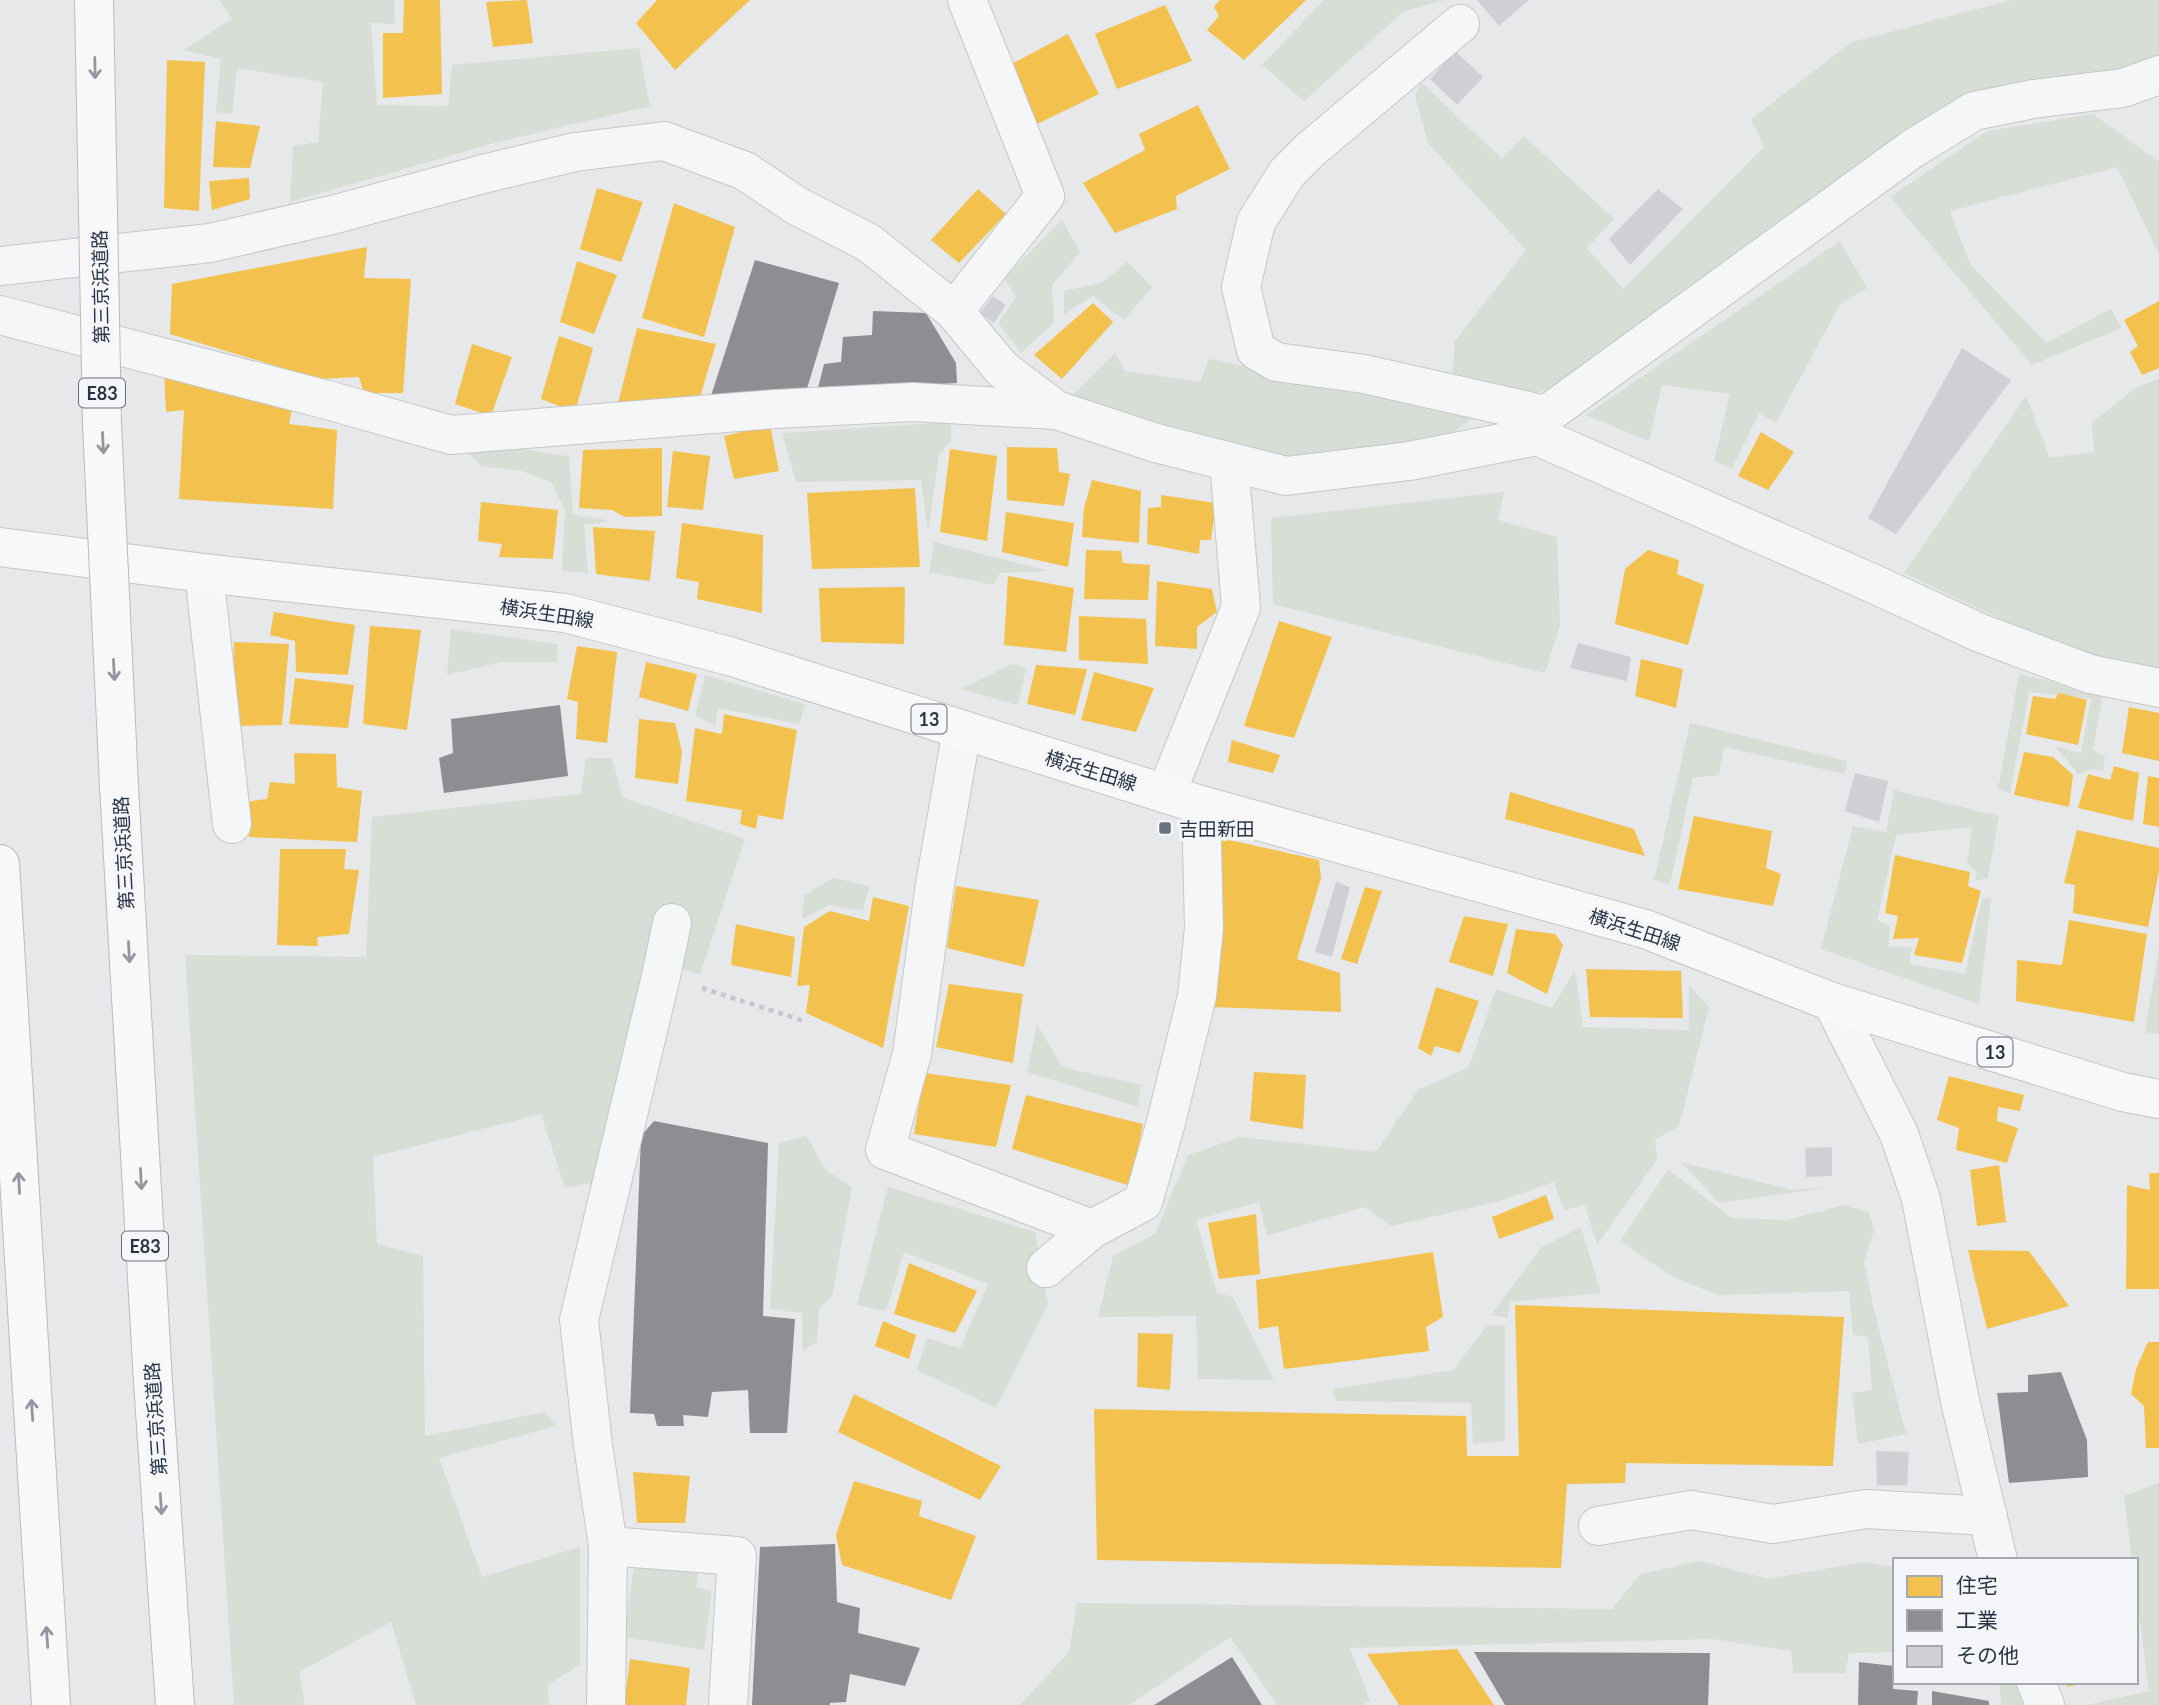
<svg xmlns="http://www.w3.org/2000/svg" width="2159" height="1705" font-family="Lato,'Noto Sans JP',sans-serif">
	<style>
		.green { fill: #d6ded6 }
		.homes { fill: #f2c14e }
		.industry { fill: #8d8d92 }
		.building { fill: #ced0d3 }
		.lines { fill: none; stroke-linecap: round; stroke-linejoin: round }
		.minor-casing { stroke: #c4c6c8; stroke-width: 40 }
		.major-casing { stroke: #c2c5c8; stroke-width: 40 }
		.highway-casing { stroke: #b8bbbf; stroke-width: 40 }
		.path { stroke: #c5c6ca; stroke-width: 4.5; stroke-dasharray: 5 5; stroke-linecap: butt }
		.minor { stroke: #f5f6f7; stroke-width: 38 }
		.major { stroke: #f8f8f8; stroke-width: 38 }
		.highway { stroke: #f8f8f8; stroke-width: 38 }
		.highway-bridge-casing { stroke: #b8bbbf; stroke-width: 40; stroke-linecap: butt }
		.highway-bridge { stroke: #f8f8f8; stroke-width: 38 }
		.oneway { stroke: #92969e }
		.poi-dot { fill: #6c737f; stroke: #f4f6f9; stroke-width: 2.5 }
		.labels { text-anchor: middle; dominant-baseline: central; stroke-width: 7; stroke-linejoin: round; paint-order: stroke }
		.shield { fill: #f4f6f9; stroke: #676e7b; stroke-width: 2 }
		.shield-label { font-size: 18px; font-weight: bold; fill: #2b3445 }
		.street-label { font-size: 19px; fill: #2b3445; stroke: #f4f6f9 }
		.poi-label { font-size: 19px; fill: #2b3445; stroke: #f4f6f9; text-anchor: start }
	</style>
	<rect width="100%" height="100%" fill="#e6e8ea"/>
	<g class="green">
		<path d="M219 0H394L395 24 371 23 377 105 448 106 452 65 639 48 650 106 498 142 290 202 293 146 318 142 323 82 237 68 232 114 216 112 221 59 183 50 232 19Z"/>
		<path d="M1324 0H1445L1404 11 1304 101 1262 65Z"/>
		<path d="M2011 0H2159V63L1964 101 1570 385 1529 394 1452 378 1455 341 1526 250 1428 143 1415 96 1421 82 1502 159 1524 136 1614 219 1587 248 1623 289 1764 147 1751 119 1852 42Z"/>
		<path d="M2093 114 2159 162V254L2117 167 1950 211 1970 264 2046 343 2111 309 2122 328 2032 365 1890 197 1987 131Z"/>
		<path d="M1062 220 1080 252 1052 285 1054 323 1021 353 998 323 1016 297 1004 278Z"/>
		<path d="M1840 241 1867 288 1840 304 1776 423 1759 413 1732 468 1714 461 1730 394 1662 385 1649 441 1586 415Z"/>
		<path d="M1128 262 1152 287 1124 320 1093 296 1064 314V291L1101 283Z"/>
		<path d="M1115 353 1125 371 1200 382 1209 359 1481 412 1438 444 1283 462 1072 396Z"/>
		<path d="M2159 379V675L2086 660 1904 573 2026 396 2050 458 2094 452 2092 423 2135 388Z"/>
		<path d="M951 422V440L939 454 928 533 921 480 796 482 782 433Z"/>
		<path d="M498 446 569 456 573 514 611 521 584 525 588 573 562 571 565 510 551 482 522 471 481 466 466 450Z"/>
		<path d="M1504 492 1498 520 1557 537 1560 625 1545 673 1273 604 1271 518Z"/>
		<path d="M934 542 1050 571 1000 573 994 585 929 572Z"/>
		<path d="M451 629 557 644V662H501L447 675Z"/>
		<path d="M1012 664 1026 668 1018 705 961 689Z"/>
		<path d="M2019 674 2103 694 2093 750 2105 756 2103 771 2093 769 2078 774 2055 746 2081 753 2091 699 2029 692 2010 793 1998 789Z"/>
		<path d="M705 675 805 704 800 724 718 708 715 725 695 716Z"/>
		<path d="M1690 723 1847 761 1845 774 1724 747 1719 775 1693 778 1670 884 1654 880Z"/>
		<path d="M586 758H612L623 798 745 839 700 975 653 959 606 1180 565 1188 541 1114 373 1157 377 1244 423 1256 425 1436 545 1412 556 1426 439 1458 482 1577 580 1547V1664L548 1685 549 1705H416L391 1622 299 1672 305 1705H234L185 955 366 957 372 817 581 794Z"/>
		<path d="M1894 790 1999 816 1988 878 1975 881 1977 872 1967 863 1972 827 1896 835 1877 920 1890 926 1888 947H1912L1909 964 1965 974 1982 898H1991L1979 1004 1821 949 1853 826 1886 832Z"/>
		<path d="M833 878 869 886 863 911 829 905 802 919 804 896Z"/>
		<path d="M2159 948V1034L2145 1032Z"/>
		<path d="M1575 970 1583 1027 1689 1030V984L1709 1008 1679 1126 1655 1140 1657 1160 1597 1245 1585 1205 1564 1210 1554 1182 1496 1202 1392 1226 1364 1207 1267 1236 1259 1202 1196 1220 1217 1293 1233 1297 1274 1380 1198 1379 1196 1316 1098 1317 1113 1256 1155 1234 1188 1155 1240 1137 1376 1152 1418 1090 1469 1067 1496 989 1552 1008Z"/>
		<path d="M1037 1024 1062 1067 1141 1085 1138 1107 1027 1072Z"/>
		<path d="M806 1136 826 1170 852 1187 832 1296 819 1309 817 1342 803 1351 802 1313 770 1309 779 1143Z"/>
		<path d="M1681 1162 1792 1190 1832 1187 1719 1203Z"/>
		<path d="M1668 1169 1732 1218 1787 1220 1844 1205 1869 1212 1874 1230 1864 1263 1874 1310 1906 1434 1858 1444 1852 1393 1872 1390 1868 1337 1853 1335 1849 1291 1718 1295 1673 1277 1620 1241Z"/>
		<path d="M888 1187 1035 1232 1048 1304 996 1408 917 1370 927 1338 960 1348 988 1284 904 1252 886 1311 857 1305Z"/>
		<path d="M1581 1227 1601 1293 1510 1302 1508 1318 1491 1315 1542 1247Z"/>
		<path d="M1487 1325H1505V1441L1473 1444 1471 1403 1336 1401 1333 1389 1453 1370Z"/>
		<path d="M2159 1483V1705H2087L2149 1691 2136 1590V1560H2132L2124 1496Z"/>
		<path d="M1700 1561 1768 1579 1865 1562 1895 1568V1652L1849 1653 1845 1673H1793L1791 1651 1712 1639 1350 1648 1370 1701 1362 1705H1277L1230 1637 1129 1705H1020L1069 1652 1077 1603 1612 1609 1640 1574Z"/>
		<path d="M634 1564 698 1573 696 1588 712 1591 704 1650 624 1637Z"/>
		<path d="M1999 1682H2023L2033 1705H2001Z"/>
	</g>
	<g class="homes">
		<path d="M404 0H440L442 94 383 98V33H403Z"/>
		<path d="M527 0 533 43 493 47 486 2Z"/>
		<path d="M657 0H750L675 70 636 23Z"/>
		<path d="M1220 0H1306L1244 60 1207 30 1219 16 1214 7Z"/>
		<path d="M1165 5 1192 61 1117 89 1095 34Z"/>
		<path d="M1068 34 1099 94 1033 126 1006 67Z"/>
		<path d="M167 60 205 62 199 211 164 208Z"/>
		<path d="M1198 105 1230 169 1176 196 1177 209 1115 233 1083 183 1145 150 1139 134Z"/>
		<path d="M216 121 260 126 250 168 213 167Z"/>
		<path d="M249 178 250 199 212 210 209 181Z"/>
		<path d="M597 188 643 202 621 262 580 249Z"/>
		<path d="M978 189 1006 214 959 263 931 240Z"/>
		<path d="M674 203 735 227 704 337 642 318Z"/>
		<path d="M367 247 364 278 411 279 403 393H364L359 377 319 379 170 334 172 284Z"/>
		<path d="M577 261 617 275 594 334 560 322Z"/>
		<path d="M2159 301V368L2142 375 2130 352 2138 346 2124 320Z"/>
		<path d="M1093 303 1113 322 1062 379 1034 355Z"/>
		<path d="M637 328 716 344 699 400 617 407Z"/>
		<path d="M559 336 593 348 575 412 541 399Z"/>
		<path d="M472 344 512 357 491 416 455 404Z"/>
		<path d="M164 373 292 409 289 424 337 430 333 509 179 499 184 410 166 412Z"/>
		<path d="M770 425 779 471 734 479 724 436Z"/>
		<path d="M1761 432 1794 452 1768 490 1738 476Z"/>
		<path d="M1007 447 1057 448 1059 472 1070 474 1064 506 1007 500Z"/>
		<path d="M662 448V516L625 517 612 510 579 508 583 450Z"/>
		<path d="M950 449 997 456 987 541 940 532Z"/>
		<path d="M673 451 710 456 703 510 667 507Z"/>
		<path d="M1092 480 1141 491 1139 543 1082 537 1084 508Z"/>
		<path d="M915 488 920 567 812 569 807 493Z"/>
		<path d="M1161 495 1216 503 1211 540H1200L1199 554 1147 544 1148 508 1161 507Z"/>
		<path d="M481 502 558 510 553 559 499 557 502 544 478 541Z"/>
		<path d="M1006 512 1074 523 1068 567 1002 552Z"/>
		<path d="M682 523 763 535 762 613 697 599 699 582 676 578Z"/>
		<path d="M593 527 655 531 650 581 596 574Z"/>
		<path d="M1086 550 1121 551 1123 563 1150 565 1148 600 1084 599Z"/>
		<path d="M1648 550 1679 560 1677 574 1704 585 1688 645 1615 624 1625 569Z"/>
		<path d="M1008 576 1074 588 1066 652 1004 645Z"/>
		<path d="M1157 581 1212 589 1217 612 1197 627V649L1155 646Z"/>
		<path d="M905 587 904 644 821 642 819 588Z"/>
		<path d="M274 612 355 625 348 675 296 672 295 641 270 635Z"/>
		<path d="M1079 616 1146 619 1148 664 1079 660Z"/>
		<path d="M1279 621 1332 637 1294 738 1244 726Z"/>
		<path d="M370 626 421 630 407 730 363 724Z"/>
		<path d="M234 642 289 644 282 725 233 726Z"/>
		<path d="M577 646 617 652 607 743 576 739 578 702 567 699Z"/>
		<path d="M1641 659 1683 669 1676 708 1635 696Z"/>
		<path d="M646 662 697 674 688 711 639 697Z"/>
		<path d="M1036 665 1087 669 1075 715 1027 704Z"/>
		<path d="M1094 672 1154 688 1136 732 1081 720Z"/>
		<path d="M295 678 354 685 348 728 289 724Z"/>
		<path d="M2059 693 2087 700 2078 745 2026 734 2033 696 2055 699Z"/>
		<path d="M2129 707 2159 713V761L2122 753Z"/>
		<path d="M724 714 797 730 783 820 758 815 756 829 740 824 742 810 686 801 695 728 722 734Z"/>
		<path d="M639 719 675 723 682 752 678 784 635 778Z"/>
		<path d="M1232 740 1280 755 1273 773 1228 762Z"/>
		<path d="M2024 752 2053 757 2073 775 2069 807 2014 795Z"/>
		<path d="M294 753 336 754 337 787 362 791 357 842 249 837 243 802 267 799 270 782 295 784Z"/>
		<path d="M2114 766 2139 773 2133 821 2078 808 2088 774 2110 780Z"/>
		<path d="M2148 776 2159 778V827L2143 824Z"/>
		<path d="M1510 792 1634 829 1645 856 1505 819Z"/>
		<path d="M1694 816 1772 831 1766 868 1781 874 1773 906 1678 889Z"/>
		<path d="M2077 830 2159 848V871L2148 927 2073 913 2075 885 2064 883Z"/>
		<path d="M1217 837 1319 860 1321 878 1297 959 1340 973 1341 1012 1211 1007Z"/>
		<path d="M280 849H346L344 869 359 870 349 934 317 937 318 946 277 945Z"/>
		<path d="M1895 855 1970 872 1968 886 1981 891 1962 963 1914 955 1919 938 1893 939 1898 916 1885 913Z"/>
		<path d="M956 886 1039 900 1024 967 947 948Z"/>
		<path d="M1365 887 1382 891 1357 964 1341 959Z"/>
		<path d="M873 897 909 906 883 1048 806 1013 810 985 797 986 804 927 830 911 869 921Z"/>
		<path d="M1464 916 1508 924 1493 976 1449 962Z"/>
		<path d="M2069 920 2147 934 2134 1022 2016 1001 2017 960 2062 965Z"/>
		<path d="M736 924 795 937 791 977 731 965Z"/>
		<path d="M1516 929 1555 934 1563 945 1547 994 1507 973Z"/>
		<path d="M1586 969 1681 971 1683 1018 1590 1017Z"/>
		<path d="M949 984 1023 994 1013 1063 936 1047Z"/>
		<path d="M1436 987 1479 1001 1460 1053 1435 1046 1431 1056 1418 1048Z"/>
		<path d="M1254 1072 1306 1075 1303 1129 1250 1121Z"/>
		<path d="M924 1073 1011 1085 996 1147 914 1134Z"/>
		<path d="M1949 1076 2024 1095 2020 1111 1998 1107 1997 1121 2018 1128 2007 1163 1956 1150 1959 1128 1937 1120Z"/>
		<path d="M1026 1095 1143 1124 1131 1186 1012 1149Z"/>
		<path d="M1999 1165 2006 1222 1977 1226 1970 1170Z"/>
		<path d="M2149 1173H2159V1289H2126L2127 1185 2150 1190Z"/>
		<path d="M1546 1195 1554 1219 1499 1239 1492 1217Z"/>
		<path d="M1256 1214 1260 1274 1219 1279 1208 1223Z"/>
		<path d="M1968 1250 2029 1251 2069 1306 1987 1329Z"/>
		<path d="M1433 1252 1443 1317 1426 1327 1429 1351 1284 1369 1278 1326 1259 1329 1256 1280Z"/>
		<path d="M909 1263 977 1291 955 1333 894 1314Z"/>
		<path d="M1515 1305 1844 1317 1833 1466 1626 1463 1625 1483 1567 1484 1561 1568 1097 1560 1094 1409 1466 1416 1467 1456H1519Z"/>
		<path d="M883 1321 916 1335 909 1359 875 1346Z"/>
		<path d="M1138 1333 1173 1334 1170 1390 1137 1387Z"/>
		<path d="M2148 1342H2159V1448H2146L2144 1406 2131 1394 2136 1369Z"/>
		<path d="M854 1394 1001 1466 980 1500 838 1432Z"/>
		<path d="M633 1472 690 1476 685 1523H637Z"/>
		<path d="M854 1481 922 1501 919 1516 976 1536 951 1600 842 1565 836 1535Z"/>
		<path d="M1457 1649 1494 1705H1399L1367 1654Z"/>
		<path d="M630 1659 690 1668 686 1705H624Z"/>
		<path d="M2066 1682H2084V1683L2067 1687Z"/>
	</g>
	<g class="industry">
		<path d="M755 260 839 283 806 392 709 402Z"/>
		<path d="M873 311 926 313 956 363 957 383 817 392 824 364 841 362 843 337 872 335Z"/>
		<path d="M560 705 568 776 444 793 439 758 453 753 451 719Z"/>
		<path d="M654 1121 768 1143 763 1316 795 1319 787 1433H750L748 1390 712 1392 708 1417 683 1415 684 1426H657L654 1414 630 1413 641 1136Z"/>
		<path d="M2061 1372 2087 1440 2088 1477 2009 1483 1997 1393 2028 1392V1375Z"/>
		<path d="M835 1544 837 1602 860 1608 858 1633 920 1648 905 1686 850 1674 846 1702 830 1703V1705H752L760 1547Z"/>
		<path d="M1474 1652 1710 1653 1708 1705H1505Z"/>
		<path d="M1232 1657 1262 1705H1154Z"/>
		<path d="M1859 1662 1894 1666 1893 1689 1918 1691 1917 1705H1858Z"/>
		<path d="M1932 1691 1989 1701V1705H1932Z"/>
	</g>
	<g class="building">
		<path d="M1477 0H1529L1499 26Z"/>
		<path d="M1455 51 1483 77 1457 105 1430 79Z"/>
		<path d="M1658 189 1683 209 1630 265 1609 239Z"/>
		<path d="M993 296 1006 305 994 323 980 313Z"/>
		<path d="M1962 348 2011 380 1896 534 1868 518Z"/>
		<path d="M1578 643 1631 657 1627 681 1570 668Z"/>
		<path d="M1855 773 1888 781 1879 822 1845 811Z"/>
		<path d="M1336 882 1350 887 1332 957 1315 952Z"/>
		<path d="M1832 1147V1176L1806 1177 1805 1148Z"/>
		<path d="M1876 1451 1909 1452 1907 1485H1877Z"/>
	</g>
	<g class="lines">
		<g class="minor-casing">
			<g id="minor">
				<path d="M1460 24 1310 150 1287 173 1256 222 1241 287 1256 350 1276 362 1364 374 1546 415"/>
				<path d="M0 266 210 243 336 214 483 174 575 152 664 141 745 171 797 206 869 243 954 311 1002 369 1056 410 1156 443 1286 476 1409 461 1537 436 1874 584 1980 633 2090 674 2159 688"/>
				<path d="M954 311 1045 196 967 0"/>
				<path d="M0 315 331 401 451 435 775 409 913 402 1056 410"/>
				<path d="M1537 436 1546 415 1912 149 1974 111 2033 99 2123 88 2159 75"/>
				<path d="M204 573 232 824"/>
				<path d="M962 730 934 890 912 1054 885 1150 1092 1229"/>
				<path d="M1166 794 1241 607 1229 462"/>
				<path d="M1832 1002 1899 1134 1921 1199 1960 1401 1998 1560"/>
				<path d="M1046 1268 1092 1229 1143 1202 1165 1126 1197 996 1204 928 1201 805"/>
				<path d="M1598 1526 1691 1510 1773 1524 1866 1509 1988 1516"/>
				<path d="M608 1546 737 1556 728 1705"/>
				<path d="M2036 1682 2045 1705"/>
				<path d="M606 1705 608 1546 593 1445 579 1320 661 976 672 923"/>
			</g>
		</g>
		<g class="major-casing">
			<path id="major" d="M0 547 204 573 565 613 729 656 1201 805 1645 929 1832 1002 2123 1092 2159 1099"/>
		</g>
		<g class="highway-casing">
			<g id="highway">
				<path d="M119 786 153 1382 175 1705"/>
				<path d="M0 864 51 1705"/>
			</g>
		</g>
		<path class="path" d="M702 988 804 1021"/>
		<use href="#minor" class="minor"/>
		<use href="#major" class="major"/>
		<use href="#highway" class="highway"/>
		<g class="highway-bridge-casing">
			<path id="highway-bridge" d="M94 0 102 424 119 786"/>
		</g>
		<use href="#highway-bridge" class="highway-bridge"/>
	</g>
	<defs><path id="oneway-shaft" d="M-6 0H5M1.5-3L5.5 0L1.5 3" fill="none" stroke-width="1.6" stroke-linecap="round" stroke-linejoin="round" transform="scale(1.75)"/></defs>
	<g class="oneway">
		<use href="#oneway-shaft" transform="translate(95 68) rotate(89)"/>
		<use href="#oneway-shaft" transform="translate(103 443) rotate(87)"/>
		<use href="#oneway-shaft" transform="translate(114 670) rotate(87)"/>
		<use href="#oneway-shaft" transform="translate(129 952) rotate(87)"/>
		<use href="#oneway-shaft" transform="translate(141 1179) rotate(87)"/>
		<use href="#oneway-shaft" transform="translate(19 1183) rotate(-93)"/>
		<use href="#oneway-shaft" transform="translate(32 1410) rotate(-94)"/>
		<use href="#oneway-shaft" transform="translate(161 1504) rotate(86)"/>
		<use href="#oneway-shaft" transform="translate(47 1637) rotate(-94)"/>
	</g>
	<rect class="poi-dot" x="1158" y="821" width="14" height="14" rx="3.5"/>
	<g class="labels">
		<g class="shield">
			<rect x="79" y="378.5" width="46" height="29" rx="5"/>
			<rect x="911.5" y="704.5" width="35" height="29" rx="5"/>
			<rect x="1977.5" y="1037.5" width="35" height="29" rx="5"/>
			<rect x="122" y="1231.5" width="46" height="29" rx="5"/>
		</g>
		<g class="shield-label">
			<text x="102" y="393">E83</text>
			<text x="929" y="719">13</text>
			<text x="1995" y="1052">13</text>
			<text x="145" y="1246">E83</text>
		</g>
		<g class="street-label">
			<text transform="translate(100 287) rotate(-91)">第三京浜道路</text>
			<text transform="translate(547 613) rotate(9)">横浜生田線</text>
			<text transform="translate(1091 770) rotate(17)">横浜生田線</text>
			<text transform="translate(123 853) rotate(-93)">第三京浜道路</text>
			<text transform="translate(1635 929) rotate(18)">横浜生田線</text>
			<text transform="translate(155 1419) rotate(-94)">第三京浜道路</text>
		</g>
		<g class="poi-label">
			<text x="1179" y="828">吉田新田</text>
		</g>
	</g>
	<rect x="1893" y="1558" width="245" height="126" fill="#f4f6f9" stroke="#a4a8b1" stroke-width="2"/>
	<rect x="1907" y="1576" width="35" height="21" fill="#f2c14e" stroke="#a4a8b1" stroke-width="2"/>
	<text x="1956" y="1593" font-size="21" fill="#2b3445">住宅</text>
	<rect x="1907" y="1610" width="35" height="21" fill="#8d8d92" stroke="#a4a8b1" stroke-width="2"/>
	<text x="1956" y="1628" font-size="21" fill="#2b3445">工業</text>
	<rect x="1907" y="1646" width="35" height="21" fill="#ced0d3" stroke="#a4a8b1" stroke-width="2"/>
	<text x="1956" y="1663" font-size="21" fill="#2b3445">その他</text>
</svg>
